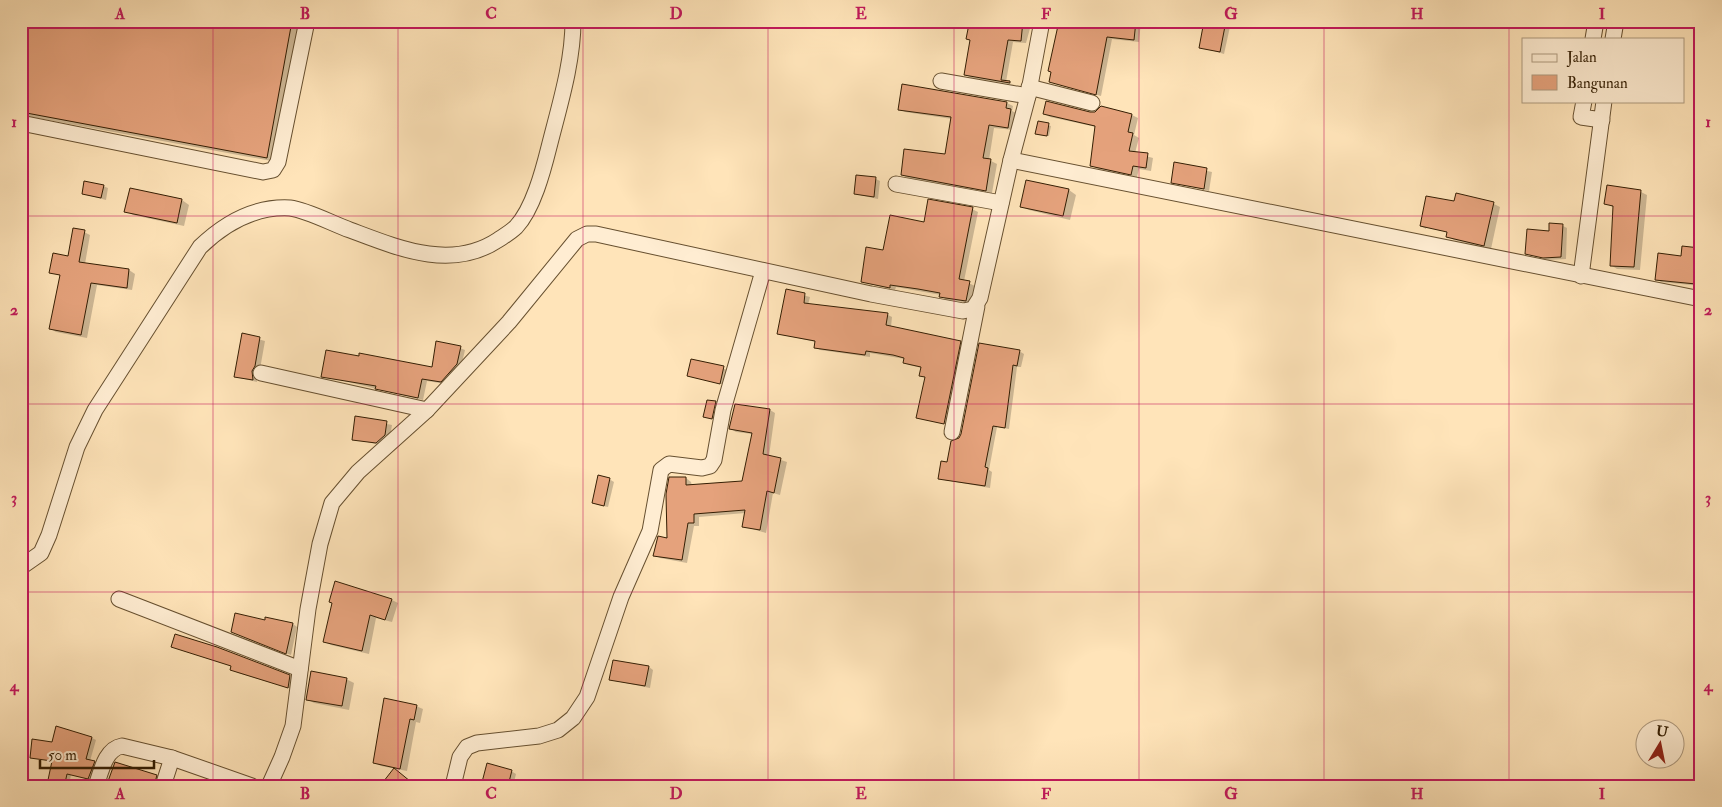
<svg xmlns="http://www.w3.org/2000/svg" width="1722" height="807" font-family="'IM FELL Double Pica',serif">
	<style>
		.shadow { fill: #0003 }
		.building { fill: #e5a27c; stroke: #341e03 }
		.lines { fill: none; stroke-linecap: round; stroke-linejoin: round }
		.minor-casing { stroke: #675030; stroke-width: 17 }
		.minor { stroke: #ffedd2; stroke-width: 15 }
		.grid { fill: none; stroke: #c2185b; stroke-width: 1; stroke-opacity: 0.55 }
		.neatline { fill: none; stroke: #c2185b; stroke-width: 2 }
		.grid-label { font-size: 16px; text-anchor: middle; font-weight: bold; fill: #c2185b }
	</style>
	<rect width="100%" height="100%" fill="#ffe4b9"/>
	<filter id="stains"><feTurbulence type="fractalNoise" baseFrequency=".004" numOctaves="4"/><feColorMatrix values="0 0 0 0 .2 0 0 0 0 .09 0 0 0 0 .02 0 0 0 .5 -.17"/></filter>
	<radialGradient id="worn" r=".72"><stop offset=".6" stop-color="#630" stop-opacity="0"/><stop offset="1" stop-color="#630" stop-opacity=".3"/></radialGradient>
	<g class="shadow">
		<path d="M21 21H302L277 162 21 115Z"/>
		<path d="M986 21H1032L1026 43 1013 42 1006 82 1015 85 971 78 966 75Z"/>
		<path d="M1067 21H1141L1139 42 1112 39 1101 96 1050 82Z"/>
		<path d="M1206 21 1231 22 1224 54 1200 47Z"/>
		<path d="M1007 103 1013 106 1012 111 1016 113 1014 130 994 128 989 160 997 164 992 193 908 178 902 175 946 156 952 119 905 112 899 109Z"/>
		<path d="M1044 114 1132 115 1138 118 1134 135 1139 138 1135 153 1153 158 1151 171 1139 169 1137 177 1098 169 1092 166 1096 127 1050 117Z"/>
		<path d="M1039 123 1051 126 1049 136 1039 135Z"/>
		<path d="M1175 164 1212 172 1209 191 1172 182Z"/>
		<path d="M876 179 880 181 878 199 855 194Z"/>
		<path d="M1027 181 1069 190 1076 195 1070 220 1029 210 1021 206Z"/>
		<path d="M103 186 108 188 106 200 83 194Z"/>
		<path d="M1641 192 1647 195 1640 270 1617 269 1611 265 1615 208 1605 203Z"/>
		<path d="M1457 195 1494 204 1500 207 1491 249 1454 240 1447 236 1448 233 1427 229 1453 234V232L1426 226V229L1421 226 1455 202Z"/>
		<path d="M182 200 189 205 184 226 133 215 126 211Z"/>
		<path d="M972 209 978 212 964 281 975 286 971 303 946 300 941 295 896 287 895 290 862 282 884 252 925 223Z"/>
		<path d="M1563 226 1567 228 1566 259 1548 260 1526 253 1550 233Z"/>
		<path d="M84 232 90 235 85 264 129 270 135 274 132 290 97 285 87 338 56 332 51 329 61 276 50 272 69 258Z"/>
		<path d="M1683 248 1701 249V286L1661 282 1656 279 1682 258Z"/>
		<path d="M787 291 810 297 808 305 888 315 892 317 891 327 965 345 949 425 918 418 926 378 921 375 922 368 909 365 905 363V359L870 353V357L820 350 815 347 816 342 779 334Z"/>
		<path d="M243 335 265 341 260 369 256 374 257 382 236 377Z"/>
		<path d="M460 348 465 350 461 367 446 384 427 381 423 400 323 376 360 357 433 369Z"/>
		<path d="M1019 351 1024 354 1021 367H1017L1009 429 997 427 989 470 992 472 990 488 939 479Z"/>
		<path d="M692 361 728 370 725 385 688 375Z"/>
		<path d="M715 402 717 403 714 419 706 417Z"/>
		<path d="M770 410 775 413 769 456 787 462 780 495 773 493 766 533 743 526 745 513 699 517V526H694L687 563 660 558 654 555 668 540 686 478 691 482 692 486 743 482 753 434 736 432 731 429Z"/>
		<path d="M356 418 392 425 390 437 381 445 353 439Z"/>
		<path d="M609 479 614 482 608 507 598 505 593 503Z"/>
		<path d="M392 600 398 603 392 622 376 618 369 654 331 645 325 642Z"/>
		<path d="M266 621 293 624 297 627 291 655 237 634Z"/>
		<path d="M172 646 290 676 296 680 295 690 238 673 231 669 232 666Z"/>
		<path d="M649 667 653 670 650 688 611 680Z"/>
		<path d="M346 679 354 683 349 710 314 703 307 699Z"/>
		<path d="M416 706 423 709 420 723 416 722 407 771 381 766 375 763Z"/>
		<path d="M92 738 96 740 90 761 98 765 92 780 71 775 69 785 53 781 49 779 53 762 31 757 53 743Z"/>
		<path d="M116 763 156 776 161 779 159 786H107Z"/>
		<path d="M511 771 516 774 513 786H482Z"/>
	</g>
	<g class="building">
		<path d="M21 21H292L267 158 21 112Z"/>
		<path d="M985 21H1023L1021 41 1008 40 1001 80 1010 81V83L964 75 970 40 966 39 969 24 984 27Z"/>
		<path d="M1059 21H1136L1134 40 1107 37 1096 95 1049 82 1051 72 1048 71Z"/>
		<path d="M1204 21H1226L1220 52 1199 48Z"/>
		<path d="M902 84 1007 102 1006 108 1011 109 1008 128 989 125 983 158 991 159 986 191 901 175 904 149 945 154 951 117 898 110Z"/>
		<path d="M1046 101 1090 112H1095L1101 106 1132 114 1128 132 1133 133 1129 151 1148 153 1146 168 1133 166 1131 175 1090 166 1095 126 1043 114Z"/>
		<path d="M1038 121 1049 123 1047 136 1035 134Z"/>
		<path d="M1174 162 1207 168 1204 189 1171 183Z"/>
		<path d="M856 175 876 177 874 197 854 194Z"/>
		<path d="M1026 180 1069 189 1063 216 1020 207Z"/>
		<path d="M84 181 104 185 101 198 82 194Z"/>
		<path d="M1607 185 1641 190 1634 267 1610 266 1613 206 1604 204Z"/>
		<path d="M130 188 182 199 177 223 124 212Z"/>
		<path d="M1456 193 1494 202 1484 246 1446 237 1447 232 1420 226 1426 196 1454 201Z"/>
		<path d="M928 199 973 207 959 279 970 281 966 301 939 297 940 293 918 289 890 285V288L861 282 866 247 883 250 890 215 924 222Z"/>
		<path d="M1549 223 1563 224 1561 257 1543 258 1525 254 1527 229 1549 231Z"/>
		<path d="M73 228 85 230 79 262 129 269 127 288 91 283 81 335 49 329 60 275 49 273 53 253 68 256Z"/>
		<path d="M1682 246 1700 248 1696 284 1655 280 1658 253 1681 256Z"/>
		<path d="M786 289 805 293 804 303 888 313 886 325 961 341 944 424 916 418 925 377 919 376 921 367 903 363 904 358 893 355 866 351 865 355 814 348 815 341 777 334Z"/>
		<path d="M242 333 260 337 255 366 252 371 253 380 234 377Z"/>
		<path d="M436 341 461 346 457 364 441 382 422 379 418 398 375 389 376 386 321 377 326 350 359 356V353L432 367Z"/>
		<path d="M979 343 1020 350 1017 366 1013 365 1005 428 993 426 985 467 988 468 985 486 938 479 941 461 947 462 951 441 959 438 961 434Z"/>
		<path d="M691 359 724 366 720 384 687 376Z"/>
		<path d="M707 400 716 401 712 419 703 417Z"/>
		<path d="M735 404 770 409 763 454 781 458 774 493 767 491 760 530 742 527 745 510 694 514V523H688L682 560 653 556 658 536 667 538 666 494 669 477H686V485L742 481 752 433 729 429Z"/>
		<path d="M355 416 387 421 385 435 376 443 352 440Z"/>
		<path d="M598 475 610 478 604 506 592 503Z"/>
		<path d="M335 581 392 599 385 620 370 615 362 651 323 642 332 603 329 602Z"/>
		<path d="M235 613 265 620V617L293 623 286 654 231 632Z"/>
		<path d="M175 634 217 647 290 675 288 688 230 670 231 666 171 647Z"/>
		<path d="M613 660 649 666 645 686 609 680Z"/>
		<path d="M311 671 347 678 342 706 306 700Z"/>
		<path d="M384 698 417 705 414 720 410 719 400 769 373 763Z"/>
		<path d="M56 726 92 737 86 759 95 761 88 779 67 774 65 783 48 780 52 761 30 758 32 739 52 742Z"/>
		<path d="M115 762 157 775 154 786 107 784Z"/>
		<path d="M487 763 512 770 508 786H481Z"/>
		<path d="M394 768 416 786H380Z"/>
	</g>
	<g class="lines">
		<g class="minor-casing">
			<g id="minor">
				<path d="M1593 39 1596 21"/>
				<path d="M1613 39 1616 21"/>
				<path d="M941 81 1028 96"/>
				<path d="M1029 87 1092 103"/>
				<path d="M1584 101 1581 117 1602 120"/>
				<path d="M21 123 263 172 273 170 278 162 307 21"/>
				<path d="M1011 160 1701 299"/>
				<path d="M896 184 1001 203"/>
				<path d="M1581 276 1604 101"/>
				<path d="M261 373 427 410"/>
				<path d="M952 432 977 306"/>
				<path d="M21 567 41 553 49 535 77 447 95 410 200 247C225 223 254 206 290 208 307 210 333 224 350 230 398 248 451 271 498 240 504 236 511 232 516 227 533 209 543 171 549 147 559 107 573 63 573 21"/>
				<path d="M119 599 300 669"/>
				<path d="M96 786C101 772 105 749 122 746L172 758 252 786"/>
				<path d="M163 786 172 758"/>
				<path d="M269 786 282 757 293 726 308 609 320 544 332 503 358 472 427 410 509 322 577 239 587 234H596L871 294 963 311 973 309 980 298 1011 160 1028 96 1042 21"/>
				<path d="M453 786 460 757 467 747 477 743 539 736 558 730 573 718 587 697 621 597 650 531 661 470 669 464 702 468 710 466 714 460 723 410 763 271"/>
			</g>
		</g>
		<use href="#minor" class="minor"/>
	</g>
	<path class="grid" d="M213 21V786M398 21V786M583 21V786M768 21V786M954 21V786M1139 21V786M1324 21V786M1509 21V786M21 216H1701M21 404H1701M21 592H1701"/>
	<rect width="1722" height="807" fill="none" stroke="#ffe4b9" stroke-width="55"/>
	<rect x="1522" y="38" width="162" height="65" fill="#ffedd2" stroke="#ae9a7f"/>
	<rect x="1532" y="54" width="25" height="8" fill="#ffedd2" stroke="#ae9a7f"/>
	<text x="1567" y="62" font-size="15" fill="#341e03">Jalan</text>
	<rect x="1532" y="75" width="25" height="15" fill="#e5a27c" stroke="#ae9a7f"/>
	<text x="1567" y="88" font-size="15" fill="#341e03">Bangunan</text>
	<g transform="translate(1660 744) rotate(10)"><circle r="24" fill="#ffedd2" stroke="#ae9a7f"/>
	<path d="M0-4L9 19L0 12L-9 19Z" fill="#8f2418"/>
	<text y="-8" font-size="14" font-weight="bold" text-anchor="middle" fill="#341e03">U</text>
	</g>
	<path d="M40 760v8h114v-8" fill="none" stroke="#341e03" stroke-width="2.5"/>
	<text x="48" y="760" font-size="15" fill="#341e03" stroke="#ffedd2" stroke-width="4" paint-order="stroke">50 m</text>
	<rect x="28" y="28" width="1666" height="752" class="neatline"/>
	<g class="grid-label">
		<text x="120" y="19">A</text>
		<text x="305" y="19">B</text>
		<text x="491" y="19">C</text>
		<text x="676" y="19">D</text>
		<text x="861" y="19">E</text>
		<text x="1046" y="19">F</text>
		<text x="1231" y="19">G</text>
		<text x="1417" y="19">H</text>
		<text x="1602" y="19">I</text>
		<text x="14" y="127">1</text>
		<text x="1708" y="127">1</text>
		<text x="14" y="315">2</text>
		<text x="1708" y="315">2</text>
		<text x="14" y="503">3</text>
		<text x="1708" y="503">3</text>
		<text x="14" y="691">4</text>
		<text x="1708" y="691">4</text>
		<text x="120" y="799">A</text>
		<text x="305" y="799">B</text>
		<text x="491" y="799">C</text>
		<text x="676" y="799">D</text>
		<text x="861" y="799">E</text>
		<text x="1046" y="799">F</text>
		<text x="1231" y="799">G</text>
		<text x="1417" y="799">H</text>
		<text x="1602" y="799">I</text>
	</g>
	<rect width="100%" height="100%" filter="url(#stains)"/>
	<rect width="100%" height="100%" fill="url(#worn)"/>
</svg>
